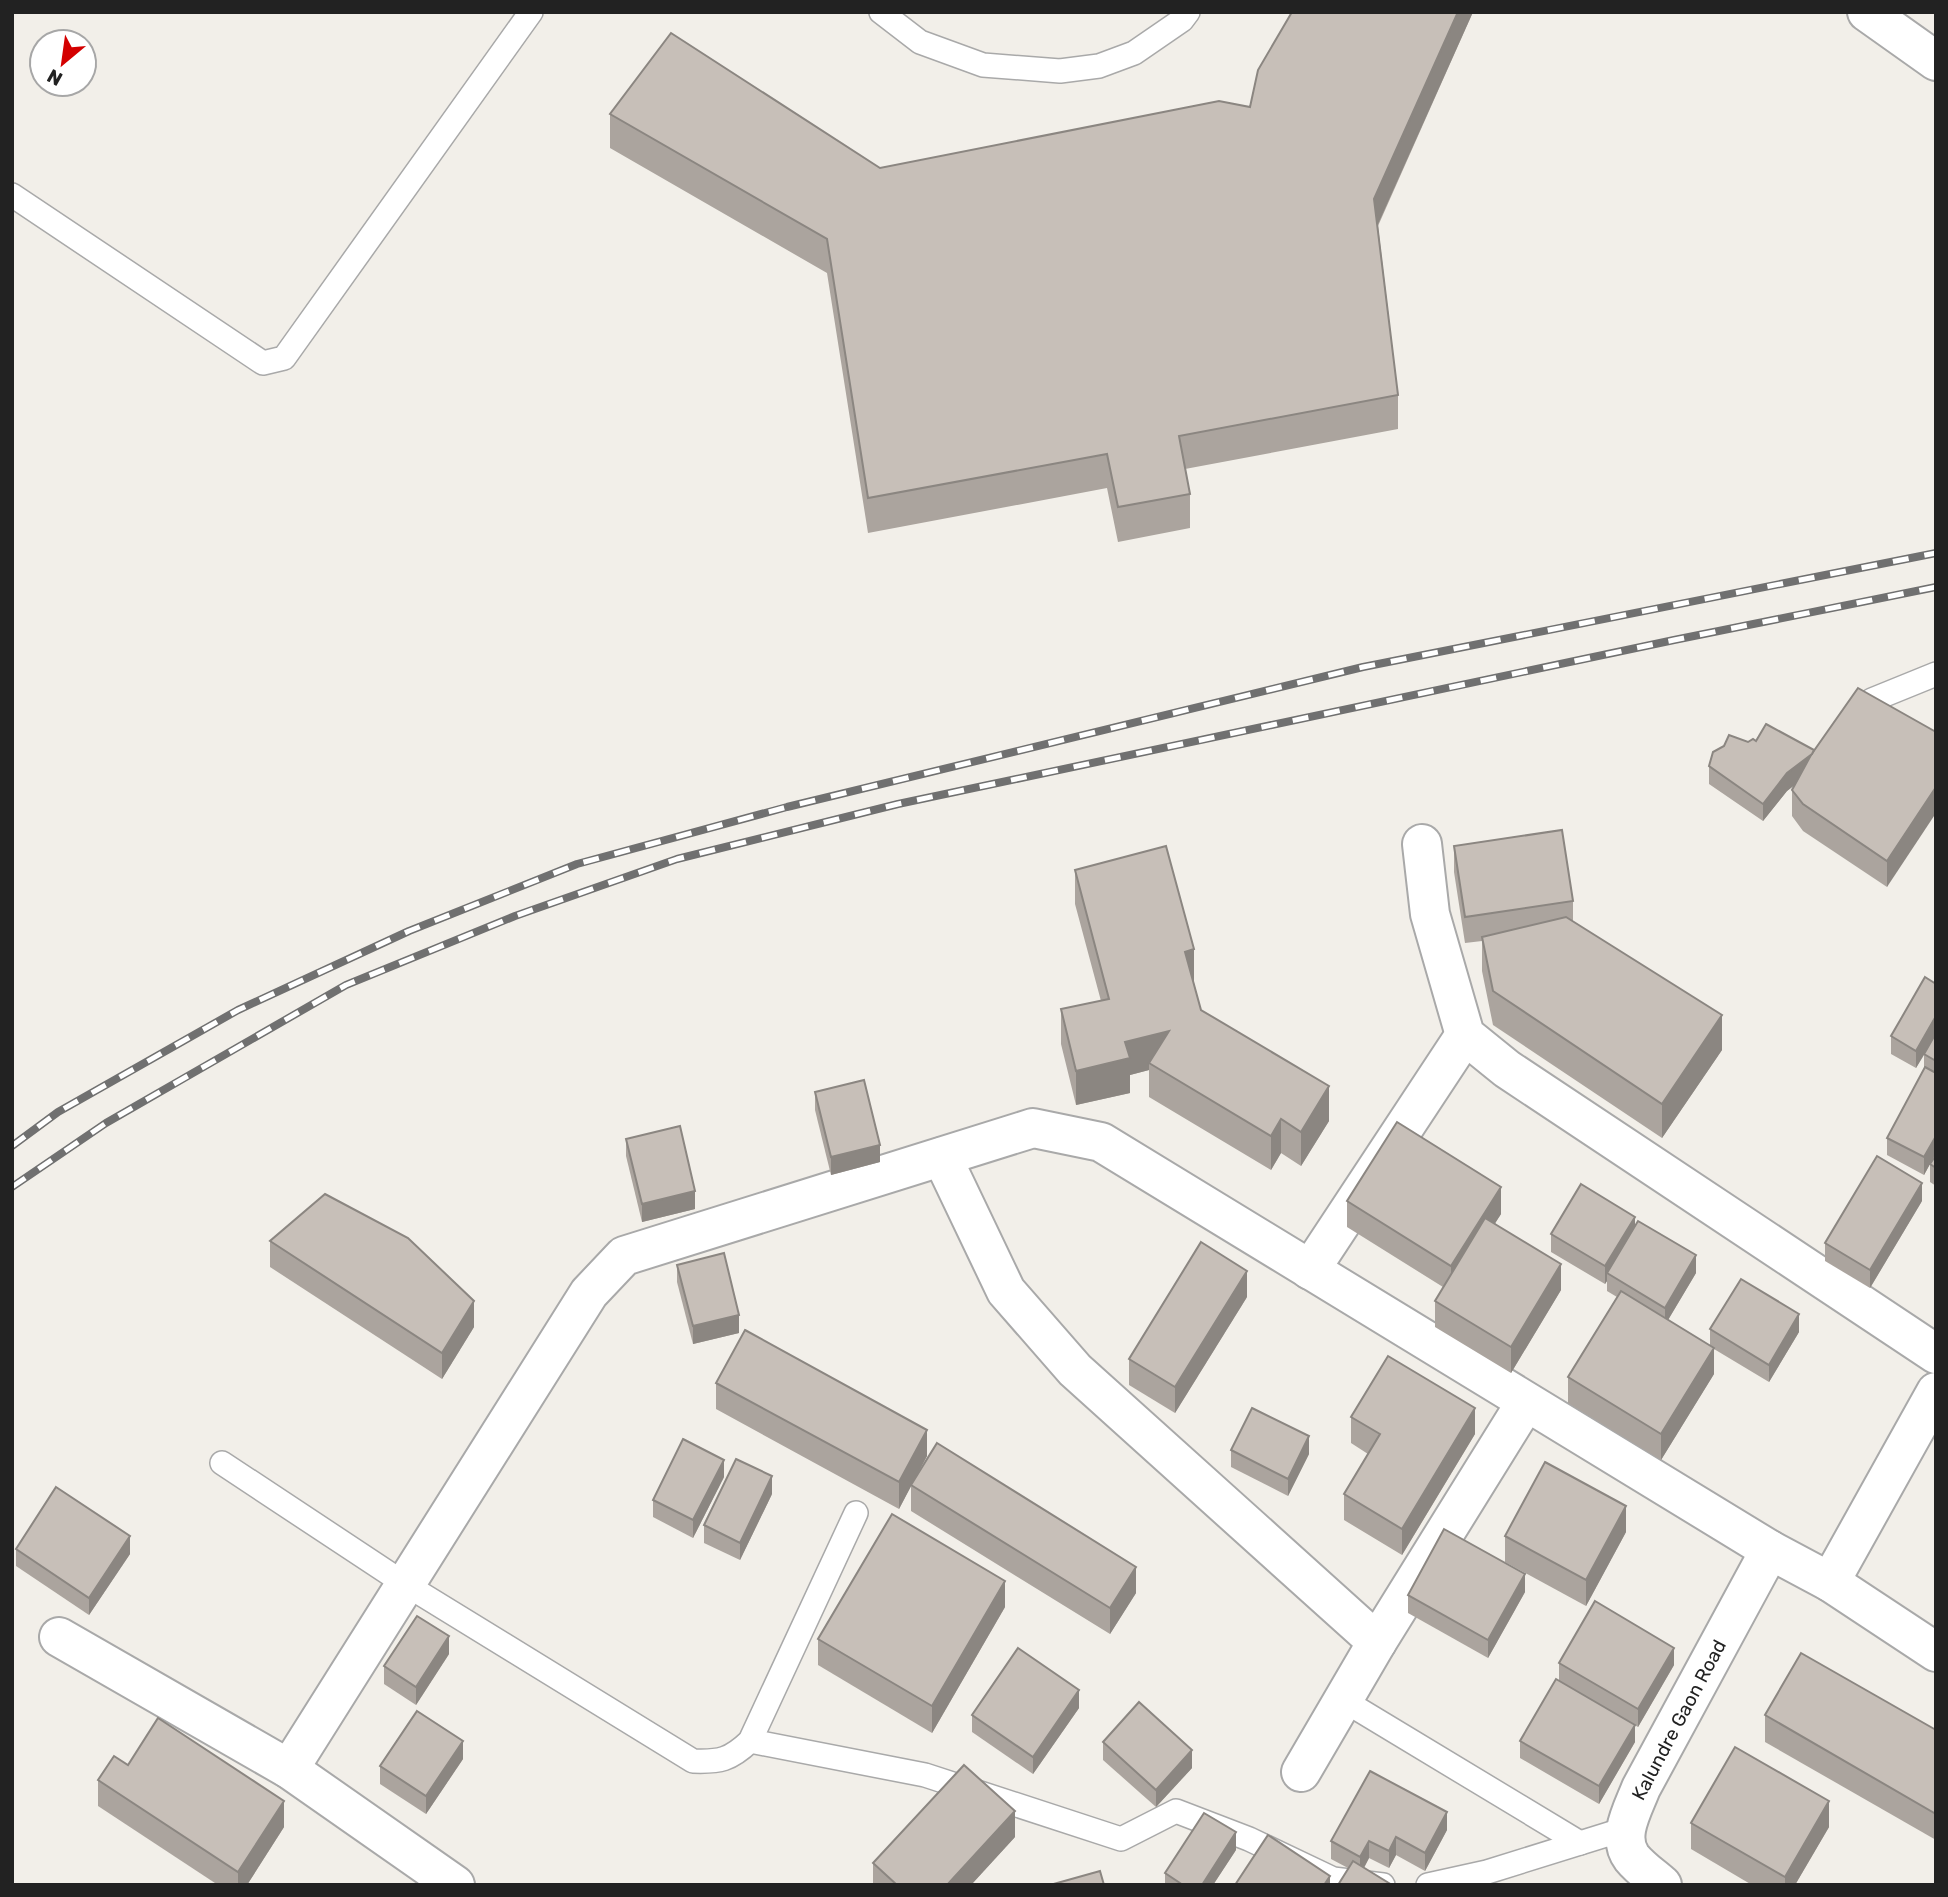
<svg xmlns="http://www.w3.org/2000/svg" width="1948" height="1897" font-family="Rubik,sans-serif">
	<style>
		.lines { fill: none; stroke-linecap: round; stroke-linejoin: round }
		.lane-casing { stroke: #a9a9a9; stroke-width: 26 }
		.street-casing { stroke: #a9a9a9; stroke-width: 42 }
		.lane { stroke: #fff; stroke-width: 23 }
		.street { stroke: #fff; stroke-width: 38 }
		.rail-casing { stroke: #707070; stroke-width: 8 }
		.rail { stroke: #fff; stroke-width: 5; stroke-dasharray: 16; stroke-linecap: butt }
		.wall { fill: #aba49e }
		.shaded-wall { fill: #8b8681 }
		.building { fill: #c7bfb8; stroke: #8b8681; stroke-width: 2 }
		.labels { text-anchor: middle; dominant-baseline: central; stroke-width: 5; stroke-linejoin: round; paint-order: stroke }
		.street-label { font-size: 19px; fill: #222; stroke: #fff }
	</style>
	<rect width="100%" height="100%" fill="#f2efe9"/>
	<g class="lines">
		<g class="lane-casing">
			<g id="lane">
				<path d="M881 12 920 42 983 65 1060 71 1099 66 1134 53 1182 20 1188 12"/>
				<path d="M12 195 263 363 284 358 531 12"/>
				<path d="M1872 700 1936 674"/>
				<path d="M222 1463 405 1584 693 1761C720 1762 730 1760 750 1741L856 1513"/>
				<path d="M1343 1700 1580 1843"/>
				<path d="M750 1741 925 1775 1121 1839 1176 1811 1249 1839 1333 1879 1383 1885"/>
				<path d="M1428 1885 1487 1872 1625 1829"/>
			</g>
		</g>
		<g class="street-casing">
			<g id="street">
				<path d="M1867 12 1936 61"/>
				<path d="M1422 844 1430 914 1465 1035 1507 1069 1936 1354"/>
				<path d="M942 1157 1006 1291 1075 1370 1377 1642"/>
				<path d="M1310 1270 1465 1035"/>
				<path d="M1830 1582 1936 1652"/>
				<path d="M59 1637 289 1769 455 1885"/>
				<path d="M289 1769 589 1293 624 1256 1033 1128 1101 1142 1770 1550 1830 1582 1936 1392"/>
				<path d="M1301 1772 1377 1642 1526 1402"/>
				<path d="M1662 1885C1653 1877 1640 1868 1632 1858 1616 1837 1633 1809 1641 1788L1770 1550"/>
			</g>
		</g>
		<use href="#lane" class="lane"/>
		<use href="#street" class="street"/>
		<g class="rail-casing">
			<g id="rail">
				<path d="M12 1146 58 1112 238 1010 409 931 577 864 787 807 1363 667 1936 553"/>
				<path d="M12 1187 106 1123 346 985 515 916 677 859 898 804 1674 640 1936 587"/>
			</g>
		</g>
		<use href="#rail" class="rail"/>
	</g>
	<g class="wall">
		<path d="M1473 12 1378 226 1398 395V429L1185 469 1190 494V528L1118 542 1107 488 868 533 827 273 610 148V114L880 168 1250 107Z"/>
		<path d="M1936 732 1887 887 1803 831 1792 816V790L1794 785 1787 791 1763 821 1709 784V766L1748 742 1756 741 1814 750Z"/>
		<path d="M1454 846 1573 901V921L1722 1050 1662 1138 1493 1025 1482 971V941L1465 943 1454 872Z"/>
		<path d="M1075 870 1194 983 1201 1010 1329 1121 1301 1166 1281 1153 1271 1170 1149 1097V1070L1130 1075V1093L1076 1105 1061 1044V1009L1101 1001 1075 904Z"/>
		<path d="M1936 984V1153L1924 1175 1887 1155V1138L1924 1070V1055L1916 1068 1891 1054V1036Z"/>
		<path d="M815 1092 880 1162 831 1175 815 1110Z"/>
		<path d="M626 1139 695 1209 642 1222 626 1156Z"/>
		<path d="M1936 1155V1186L1930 1182V1164Z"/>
		<path d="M1347 1201 1501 1214 1495 1223 1561 1290 1511 1373 1435 1327V1301L1443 1287 1347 1227Z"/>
		<path d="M1922 1201 1870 1288 1825 1261V1243Z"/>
		<path d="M1635 1225 1696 1273 1668 1320 1710 1346V1329L1799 1332 1769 1382 1714 1349V1374L1661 1460 1568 1403V1377L1617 1297 1607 1291V1281L1605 1284 1551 1252V1234Z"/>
		<path d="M270 1241 474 1327 442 1379 270 1267Z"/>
		<path d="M677 1265 739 1333 693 1344 677 1282Z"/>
		<path d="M1247 1297 1175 1413 1129 1385V1359Z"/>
		<path d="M716 1383 927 1456 917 1475 1136 1593 1110 1634 911 1511V1486L899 1509 716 1409Z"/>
		<path d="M1351 1417 1475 1434 1402 1555 1344 1520V1494L1368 1454 1351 1443Z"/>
		<path d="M1231 1450 1309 1454 1288 1496 1231 1467Z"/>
		<path d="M724 1477 693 1538 653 1517V1500Z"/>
		<path d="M772 1494 740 1560 704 1543V1525Z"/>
		<path d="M1626 1532 1586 1606 1505 1562V1536Z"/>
		<path d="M16 1549 130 1554 89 1615 16 1566Z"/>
		<path d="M1525 1592 1488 1658 1408 1613V1595Z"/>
		<path d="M1005 1607 932 1733 818 1665V1639Z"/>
		<path d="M449 1654 416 1705 384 1684V1666Z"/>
		<path d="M1559 1663 1674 1665 1638 1727 1600 1705 1635 1742 1599 1804 1520 1758V1741L1559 1681Z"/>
		<path d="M1079 1708 1033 1774 972 1732V1715Z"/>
		<path d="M1765 1715 1936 1730V1840L1765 1742Z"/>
		<path d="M1103 1742 1192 1768 1156 1807 1103 1760Z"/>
		<path d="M463 1759 426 1814 380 1784V1766Z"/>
		<path d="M98 1780 284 1827 247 1885H218L98 1806Z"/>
		<path d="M1691 1823 1829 1827 1795 1885H1752L1691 1849Z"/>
		<path d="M1447 1830 1425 1871 1396 1855 1389 1868 1369 1858 1364 1868H1348L1331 1859V1841Z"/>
		<path d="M1015 1837 971 1885H873V1863Z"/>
		<path d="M1236 1850 1213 1885H1165V1873Z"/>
	</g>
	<g class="shaded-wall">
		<path d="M1458 12H1473L1374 233V199Z"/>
		<path d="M1816 751V769L1787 791 1763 821V804L1787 773Z"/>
		<path d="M1936 787V813L1887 887V861Z"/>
		<path d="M1194 949V984L1185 952Z"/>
		<path d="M1722 1015V1050L1662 1138V1104Z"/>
		<path d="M1936 1016V1034L1916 1068V1051Z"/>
		<path d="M1169 1031 1149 1063V1070L1130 1075V1093L1076 1105V1071L1125 1042Z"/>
		<path d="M1329 1086V1121L1301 1166V1132Z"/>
		<path d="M1281 1119V1153L1271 1170V1136Z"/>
		<path d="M1936 1136V1153L1924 1175V1157Z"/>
		<path d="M880 1145V1162L831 1175V1157Z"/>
		<path d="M1922 1183V1201L1870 1288V1270Z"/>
		<path d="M1501 1187V1214L1451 1293V1266Z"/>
		<path d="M695 1191V1209L642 1222V1204Z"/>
		<path d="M1635 1217V1234L1607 1273V1281L1605 1284V1266Z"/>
		<path d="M1696 1255V1273L1665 1325V1308Z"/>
		<path d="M1561 1264V1290L1511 1373V1347Z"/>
		<path d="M1247 1271V1297L1175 1413V1387Z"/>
		<path d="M474 1301V1327L442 1379V1353Z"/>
		<path d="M1799 1314V1332L1769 1382V1365Z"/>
		<path d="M739 1315V1333L693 1344V1326Z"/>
		<path d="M1714 1348V1374L1661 1460V1434Z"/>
		<path d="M1475 1408V1434L1402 1555V1529Z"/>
		<path d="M927 1430V1456L899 1509V1482Z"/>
		<path d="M1309 1436V1454L1288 1496V1479Z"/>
		<path d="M724 1460V1477L693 1538V1520Z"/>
		<path d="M772 1476V1494L740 1560V1543Z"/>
		<path d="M1626 1506V1532L1586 1606V1580Z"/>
		<path d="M130 1536V1554L89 1615V1598Z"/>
		<path d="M1136 1567V1593L1110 1634V1608Z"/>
		<path d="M1525 1574V1592L1488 1658V1640Z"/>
		<path d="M1005 1581V1607L932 1733V1706Z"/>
		<path d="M449 1636V1654L416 1705V1687Z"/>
		<path d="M1674 1648V1665L1638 1727V1709Z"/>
		<path d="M1079 1690V1708L1033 1774V1757Z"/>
		<path d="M1635 1725V1742L1599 1804V1786Z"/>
		<path d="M463 1741V1759L426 1814V1796Z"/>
		<path d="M1192 1750V1768L1156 1807V1790Z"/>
		<path d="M284 1801V1827L247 1885H238V1872Z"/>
		<path d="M1829 1801V1827L1795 1885H1785V1877Z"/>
		<path d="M1015 1811V1837L971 1885H947Z"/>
		<path d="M1447 1812V1830L1425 1871V1853Z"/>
		<path d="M1236 1832V1850L1213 1885H1202Z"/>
		<path d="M1396 1837V1855L1389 1868V1851Z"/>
		<path d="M1369 1841V1858L1360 1875V1857Z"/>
		<path d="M1330 1876V1885H1324Z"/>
	</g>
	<g class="building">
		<path d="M1292 12H1458L1374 199 1398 395 1179 436 1190 494 1118 507 1107 454 868 498 827 239 610 114 671 33 880 168 1219 101 1250 107 1258 70Z"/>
		<path d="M1858 688 1936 732V787L1887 861 1803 804 1792 790 1811 755Z"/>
		<path d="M1766 724 1814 750 1812 754 1787 773 1763 804 1709 766 1713 752 1724 746 1729 735 1748 742 1753 739 1756 741Z"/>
		<path d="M1562 830 1573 901 1465 917 1454 846Z"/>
		<path d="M1166 846 1194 949 1185 952 1201 1010 1329 1086 1301 1132 1281 1119 1271 1136 1149 1063 1169 1031 1125 1042 1130 1058 1076 1071 1061 1009 1109 999 1075 870Z"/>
		<path d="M1566 917 1722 1015 1662 1104 1493 991 1482 937Z"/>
		<path d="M1925 977 1936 984V1016L1916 1051 1891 1036Z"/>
		<path d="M1936 1033V1061L1924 1054Z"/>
		<path d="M1925 1067 1936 1073V1136L1924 1157 1887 1138Z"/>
		<path d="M864 1080 880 1145 831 1157 815 1092Z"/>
		<path d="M1397 1122 1501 1187 1451 1266 1347 1201Z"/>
		<path d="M680 1126 695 1191 642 1204 626 1139Z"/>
		<path d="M1936 1155V1168L1930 1164Z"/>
		<path d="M1877 1156 1922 1183 1870 1270 1825 1243Z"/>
		<path d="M1581 1184 1635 1217 1605 1266 1551 1234Z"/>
		<path d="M325 1194 408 1238 474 1301 442 1353 270 1241Z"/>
		<path d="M1485 1218 1561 1264 1511 1347 1435 1301Z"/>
		<path d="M1638 1221 1696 1255 1665 1308 1607 1273Z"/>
		<path d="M1201 1242 1247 1271 1175 1387 1129 1359Z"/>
		<path d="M724 1253 739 1315 693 1326 677 1265Z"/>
		<path d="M1741 1279 1799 1314 1769 1365 1710 1329Z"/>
		<path d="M1621 1291 1714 1348 1661 1434 1568 1377Z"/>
		<path d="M745 1330 927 1430 899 1482 716 1383Z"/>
		<path d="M1388 1356 1475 1408 1402 1529 1344 1494 1380 1434 1351 1417Z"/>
		<path d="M1252 1408 1309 1436 1288 1479 1231 1450Z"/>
		<path d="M683 1439 724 1460 693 1520 653 1500Z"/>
		<path d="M937 1443 1136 1567 1110 1608 911 1485Z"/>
		<path d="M736 1459 772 1476 740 1543 704 1525Z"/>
		<path d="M1545 1462 1626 1506 1586 1580 1505 1536Z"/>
		<path d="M56 1487 130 1536 89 1598 16 1549Z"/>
		<path d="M892 1514 1005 1581 932 1706 818 1639Z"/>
		<path d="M1444 1529 1525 1574 1488 1640 1408 1595Z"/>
		<path d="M1595 1601 1674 1648 1638 1709 1559 1663Z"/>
		<path d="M417 1616 449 1636 416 1687 384 1666Z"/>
		<path d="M1018 1648 1079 1690 1033 1757 972 1715Z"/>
		<path d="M1801 1653 1936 1730V1814L1765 1715Z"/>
		<path d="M1556 1679 1635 1725 1599 1786 1520 1741Z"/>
		<path d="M1139 1702 1192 1750 1156 1790 1103 1742Z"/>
		<path d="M417 1711 463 1741 426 1796 380 1766Z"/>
		<path d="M158 1718 284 1801 238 1872 98 1780 114 1756 128 1765Z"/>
		<path d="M1735 1747 1829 1801 1785 1877 1691 1823Z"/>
		<path d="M964 1765 1015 1811 947 1885H897L873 1863Z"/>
		<path d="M1370 1771 1447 1812 1425 1853 1396 1837 1389 1851 1369 1841 1360 1857 1331 1841Z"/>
		<path d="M1204 1813 1236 1832 1202 1885H1183L1165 1873Z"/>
		<path d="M1268 1835 1330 1876 1324 1885H1235Z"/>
		<path d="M1353 1861 1392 1885H1338Z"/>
		<path d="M1100 1871 1104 1885H1050Z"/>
	</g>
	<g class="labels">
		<g class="street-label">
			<text transform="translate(1679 1720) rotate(-62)">Kalundre Gaon Road</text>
		</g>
	</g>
	<rect width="1948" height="1897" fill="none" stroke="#222222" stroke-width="28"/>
	<g transform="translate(63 63) rotate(209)"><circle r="33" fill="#ffffff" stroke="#a7a7a7" stroke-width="2"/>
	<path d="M0-5L12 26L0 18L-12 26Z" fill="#d40000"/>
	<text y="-10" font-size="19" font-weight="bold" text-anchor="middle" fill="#222222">N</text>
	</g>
</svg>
